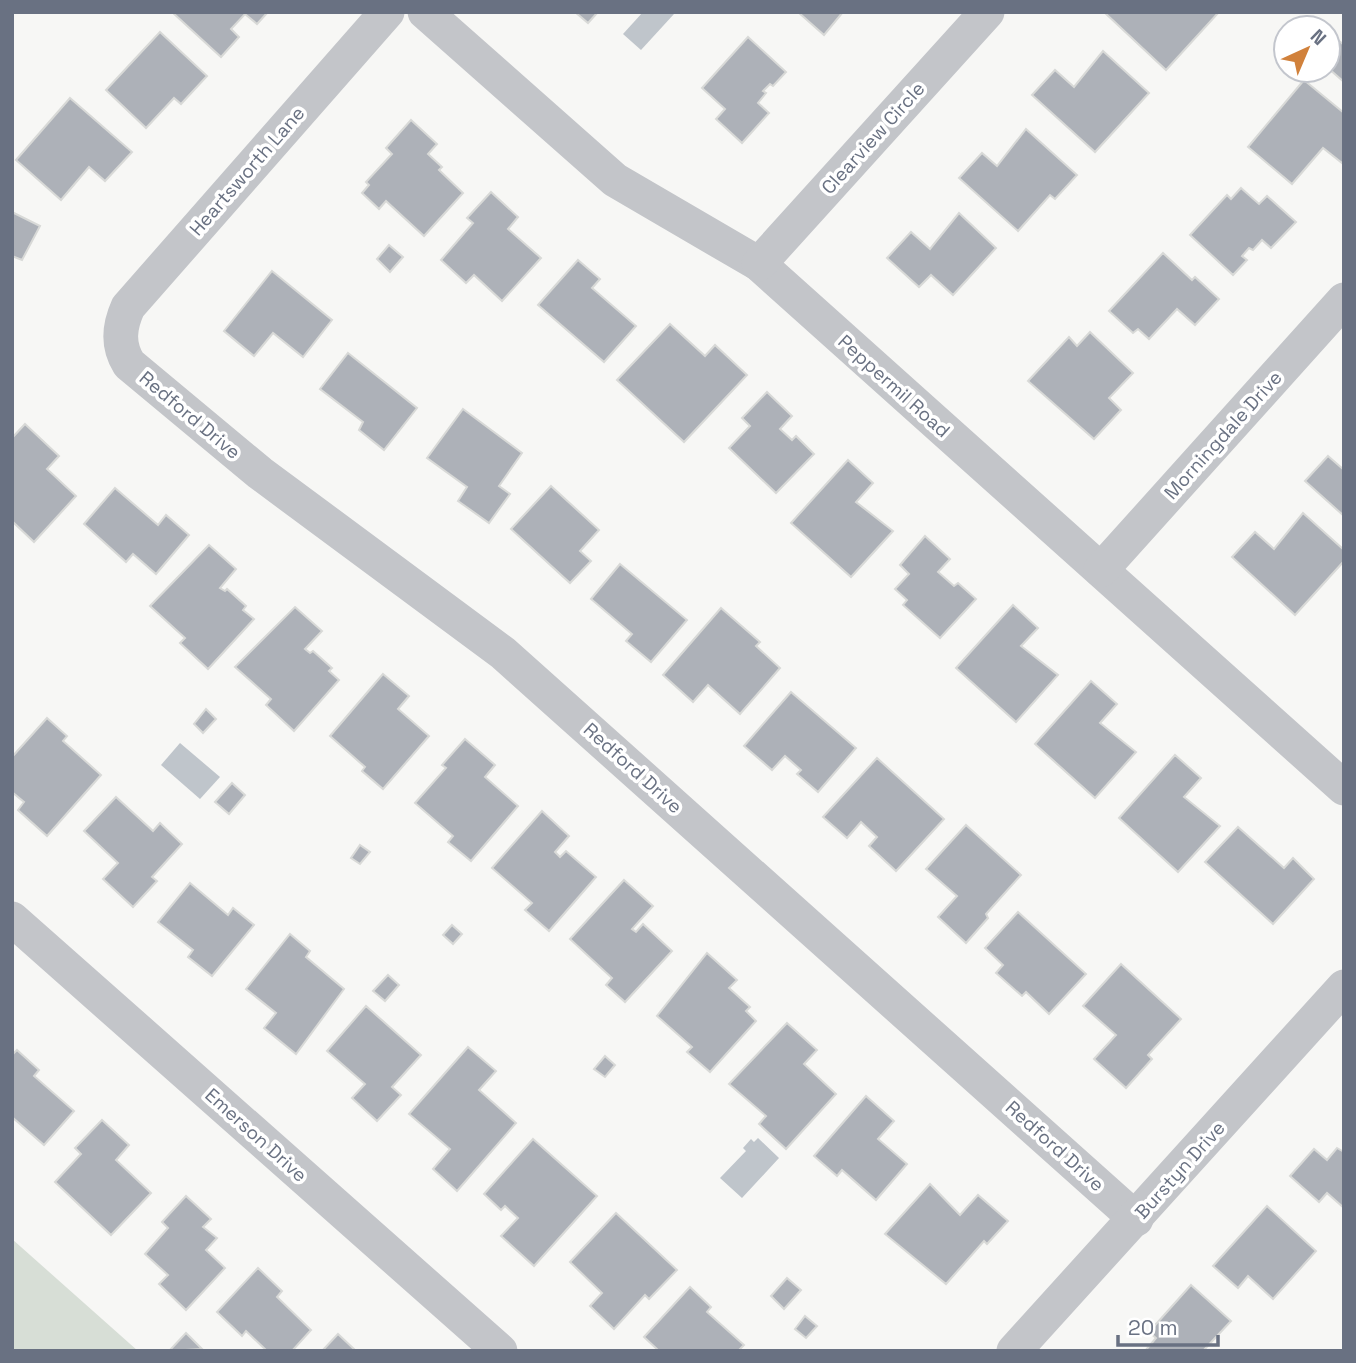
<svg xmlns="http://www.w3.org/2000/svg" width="1356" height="1363" font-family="'Space Grotesk',sans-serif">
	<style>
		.green { fill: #d7ded6 }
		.water { fill: #bfc5cb }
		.building { fill: #adb1b8; stroke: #d8d9d7; stroke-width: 2 }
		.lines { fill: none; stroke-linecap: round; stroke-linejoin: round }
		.minor { stroke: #c3c5c9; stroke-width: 35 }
		.labels { text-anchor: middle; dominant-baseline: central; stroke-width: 7; stroke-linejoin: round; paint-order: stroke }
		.street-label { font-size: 19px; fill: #697182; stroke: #fff }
	</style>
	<rect width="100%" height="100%" fill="#f7f7f5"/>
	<path class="green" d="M12 1239 138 1351H12Z"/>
	<g class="water">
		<path d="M643 12 674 14 641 50 623 34Z"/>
		<path d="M180 743 220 777 200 799 161 765Z"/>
		<path d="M758 1138 779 1158 742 1198 720 1178 746 1151 743 1148 751 1139 754 1142Z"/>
	</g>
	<g class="building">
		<path d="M172 12H268L257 24 245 14 231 29 239 37 221 57Z"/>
		<path d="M575 12H598L588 23Z"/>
		<path d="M798 12H843L824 35Z"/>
		<path d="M1104 12H1219L1166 70Z"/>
		<path d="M160 32 207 76 181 104 174 98 146 128 106 90Z"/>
		<path d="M748 37 786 72 773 86 770 84 763 91 766 93 758 103 769 113 742 143 716 119 725 109 702 88Z"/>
		<path d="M1338 40 1344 45V82L1328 68V51Z"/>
		<path d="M1103 51 1149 93 1095 152 1032 95 1055 70 1074 87Z"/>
		<path d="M1304 80 1344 113V160L1342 163 1323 148 1292 184 1248 147Z"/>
		<path d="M70 98 132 152 105 181 89 167 61 200 16 160Z"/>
		<path d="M411 120 437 144 428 154 442 167 439 170 463 193 424 236 386 201 379 209 362 193 369 185 366 182 392 154 386 148Z"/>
		<path d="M1026 129 1077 175 1055 199 1050 195 1018 231 959 178 982 153 997 166Z"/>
		<path d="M1241 188 1259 204 1267 196 1296 222 1271 248 1262 240 1253 250 1249 248 1242 256 1247 260 1233 275 1190 235 1227 195 1231 199Z"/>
		<path d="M491 192 518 217 508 229 541 258 502 301 474 275 466 283 441 260 473 223 467 218Z"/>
		<path d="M12 212 40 226 22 260 12 256Z"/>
		<path d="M959 213 996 248 953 295 931 275 919 287 887 258 911 232 930 249Z"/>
		<path d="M389 245 403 257 390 272 377 259Z"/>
		<path d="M1163 253 1192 280 1195 277 1219 299 1195 325 1177 309 1149 339 1138 329 1133 333 1109 311Z"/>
		<path d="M578 260 600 279 592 288 636 326 604 362 538 305Z"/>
		<path d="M272 271 332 320 303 357 273 333 254 356 224 331Z"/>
		<path d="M670 324 705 356 715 345 747 375 684 442 617 380Z"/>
		<path d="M1090 332 1133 373 1109 398 1121 410 1094 439 1028 381 1069 337 1077 346Z"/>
		<path d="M348 353 417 408 384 450 359 430 363 422 320 389Z"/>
		<path d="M767 392 792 416 780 429 792 440 796 436 814 454 776 493 729 448 750 426 742 418Z"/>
		<path d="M463 409 522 453 499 486 510 494 489 523 458 501 467 487 427 458Z"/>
		<path d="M25 424 59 456 47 469 76 496 34 542 12 521V438Z"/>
		<path d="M1328 456 1344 470V516L1305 481Z"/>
		<path d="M848 460 873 483 856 502 893 531 851 577 791 523Z"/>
		<path d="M551 486 599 530 580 551 591 561 570 583 511 529Z"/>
		<path d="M115 488 158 525 166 515 189 535 156 574 133 554 126 562 84 524Z"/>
		<path d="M1303 513 1344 550V561L1295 615 1232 557 1255 532 1274 549Z"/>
		<path d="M925 536 950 559 938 572 954 586 958 583 976 599 940 638 903 605 907 600 895 589 909 574 900 565Z"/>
		<path d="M209 545 236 569 220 588 225 591 227 589 246 606 243 610 254 619 208 669 180 643 185 638 150 606Z"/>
		<path d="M620 564 687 620 651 662 626 641 632 634 591 599Z"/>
		<path d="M1013 605 1038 628 1021 646 1058 675 1016 722 956 668Z"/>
		<path d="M295 607 322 631 305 649 310 653 313 651 332 668 329 671 339 680 294 731 266 705 271 699 235 667Z"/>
		<path d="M721 608 760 642 756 646 780 668 740 714 708 685 693 702 663 675Z"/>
		<path d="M383 674 409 696 398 709 429 736 383 789 362 771 365 767 330 736Z"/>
		<path d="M1091 681 1117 704 1100 723 1136 752 1095 798 1035 744Z"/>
		<path d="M791 692 856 748 818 792 797 774 801 770 785 756 772 770 744 746Z"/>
		<path d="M206 709 216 719 203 733 194 724Z"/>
		<path d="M47 718 67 736 63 741 101 775 47 836 18 810 24 802 12 792V757Z"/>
		<path d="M465 739 495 765 485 777 518 806 471 861 448 842 453 836 415 803 446 768 442 765Z"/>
		<path d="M1175 755 1201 778 1184 797 1220 826 1178 872 1119 818Z"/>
		<path d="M877 758 944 819 896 871 869 846 877 837 861 822 847 838 823 817Z"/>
		<path d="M232 783 245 795 229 814 215 802Z"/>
		<path d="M116 797 153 831 160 823 182 844 152 877 157 881 133 907 103 879 118 863 84 831Z"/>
		<path d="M542 811 569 836 555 852 560 857 566 851 596 877 549 931 525 910 532 903 492 868Z"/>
		<path d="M966 825 1021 875 986 914 988 918 966 943 938 917 957 896 926 869Z"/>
		<path d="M1238 827 1284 868 1293 858 1314 879 1273 924 1205 862Z"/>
		<path d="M360 845 370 852 360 864 351 858Z"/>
		<path d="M624 880 653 906 632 929 636 932 643 924 672 951 625 1002 606 985 612 978 570 939Z"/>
		<path d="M190 883 228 915 233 908 254 925 212 976 188 957 193 950 158 922Z"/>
		<path d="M1018 912 1086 974 1049 1014 1026 992 1022 996 996 973 1003 965 985 948Z"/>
		<path d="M452 925 462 934 453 944 443 935Z"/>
		<path d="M290 934 310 951 306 957 344 989 296 1054 264 1028 276 1013 246 989Z"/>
		<path d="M707 953 737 980 729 988 750 1007 746 1011 756 1021 710 1072 687 1052 692 1047 657 1016Z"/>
		<path d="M1121 964 1181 1019 1148 1055 1152 1059 1126 1088 1094 1059 1116 1035 1083 1006Z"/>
		<path d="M388 975 399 985 385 1001 373 991Z"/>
		<path d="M366 1006 421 1055 392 1087 401 1095 377 1121 352 1098 365 1084 327 1051Z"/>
		<path d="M787 1023 817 1050 804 1064 836 1094 786 1149 759 1124 766 1116 729 1084Z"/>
		<path d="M468 1047 496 1071 479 1090 516 1123 457 1191 433 1169 450 1149 409 1114Z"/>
		<path d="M17 1050 39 1070 34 1076 74 1111 44 1145 12 1117V1055Z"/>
		<path d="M605 1056 615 1065 605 1077 594 1069Z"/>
		<path d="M866 1096 894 1121 878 1139 907 1164 876 1200 842 1170 837 1176 814 1156Z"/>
		<path d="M102 1120 129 1145 116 1160 151 1193 111 1235 55 1182 81 1154 75 1148Z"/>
		<path d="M533 1139 597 1196 534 1266 501 1236 518 1218 505 1206 501 1210 484 1194Z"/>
		<path d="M1337 1148 1344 1152V1208L1327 1193 1319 1202 1290 1176 1314 1149 1327 1160Z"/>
		<path d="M930 1184 960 1215 978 1195 1008 1221 987 1244 984 1241 946 1284 885 1234Z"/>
		<path d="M186 1196 211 1219 203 1227 217 1238 206 1250 225 1268 186 1310 159 1284 168 1275 145 1254 168 1228 162 1222Z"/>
		<path d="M1267 1206 1316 1251 1273 1299 1248 1276 1238 1288 1213 1266Z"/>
		<path d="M616 1213 677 1270 649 1299 645 1295 614 1329 590 1306 602 1293 570 1262Z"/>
		<path d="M258 1268 282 1291 277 1297 311 1330 292 1351H267L246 1331 242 1336 217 1312Z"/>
		<path d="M787 1278 801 1290 784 1309 771 1296Z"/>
		<path d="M1191 1285 1231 1321 1203 1351H1145L1156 1338 1149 1332Z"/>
		<path d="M690 1287 711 1307 707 1312 744 1345 738 1351H659L644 1337Z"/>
		<path d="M805 1316 817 1326 806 1338 795 1329Z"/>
		<path d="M186 1333 202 1349 169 1351Z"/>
		<path d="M338 1334 356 1351H322Z"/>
	</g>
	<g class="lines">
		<g class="minor">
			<path d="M387 12 128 307C119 327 117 345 129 364L260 473 503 653 1136 1219"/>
			<path d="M425 12 615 180 759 264 1344 788"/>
			<path d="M759 264 987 12"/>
			<path d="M1101 570 1344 300"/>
			<path d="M12 919 500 1351"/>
			<path d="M1014 1351 1344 987"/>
		</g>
	</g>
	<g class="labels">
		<g class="street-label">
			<text transform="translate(873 138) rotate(-48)">Clearview Circle</text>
			<text transform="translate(247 171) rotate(-49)">Heartsworth Lane</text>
			<text transform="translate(894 386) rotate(42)">Peppermil Road</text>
			<text transform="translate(190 415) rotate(40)">Redford Drive</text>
			<text transform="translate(1223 435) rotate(-48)">Morningdale Drive</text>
			<text transform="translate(633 768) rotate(42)">Redford Drive</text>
			<text transform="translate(256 1135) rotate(42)">Emerson Drive</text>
			<text transform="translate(1055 1146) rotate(42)">Redford Drive</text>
			<text transform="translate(1180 1170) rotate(-48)">Burstyn Drive</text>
		</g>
	</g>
	<rect width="1356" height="1363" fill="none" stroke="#697182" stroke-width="28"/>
	<g transform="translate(1307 49) rotate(44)"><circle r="33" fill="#ffffff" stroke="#c3c6cd" stroke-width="2"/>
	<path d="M0-5L12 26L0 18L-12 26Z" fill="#d1813b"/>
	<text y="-10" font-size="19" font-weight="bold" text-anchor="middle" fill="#697182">N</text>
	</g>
	<path d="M1118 1335v10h100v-10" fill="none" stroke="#697182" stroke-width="3.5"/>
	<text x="1128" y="1335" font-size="21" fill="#697182" stroke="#ffffff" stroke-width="5" paint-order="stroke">20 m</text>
</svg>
